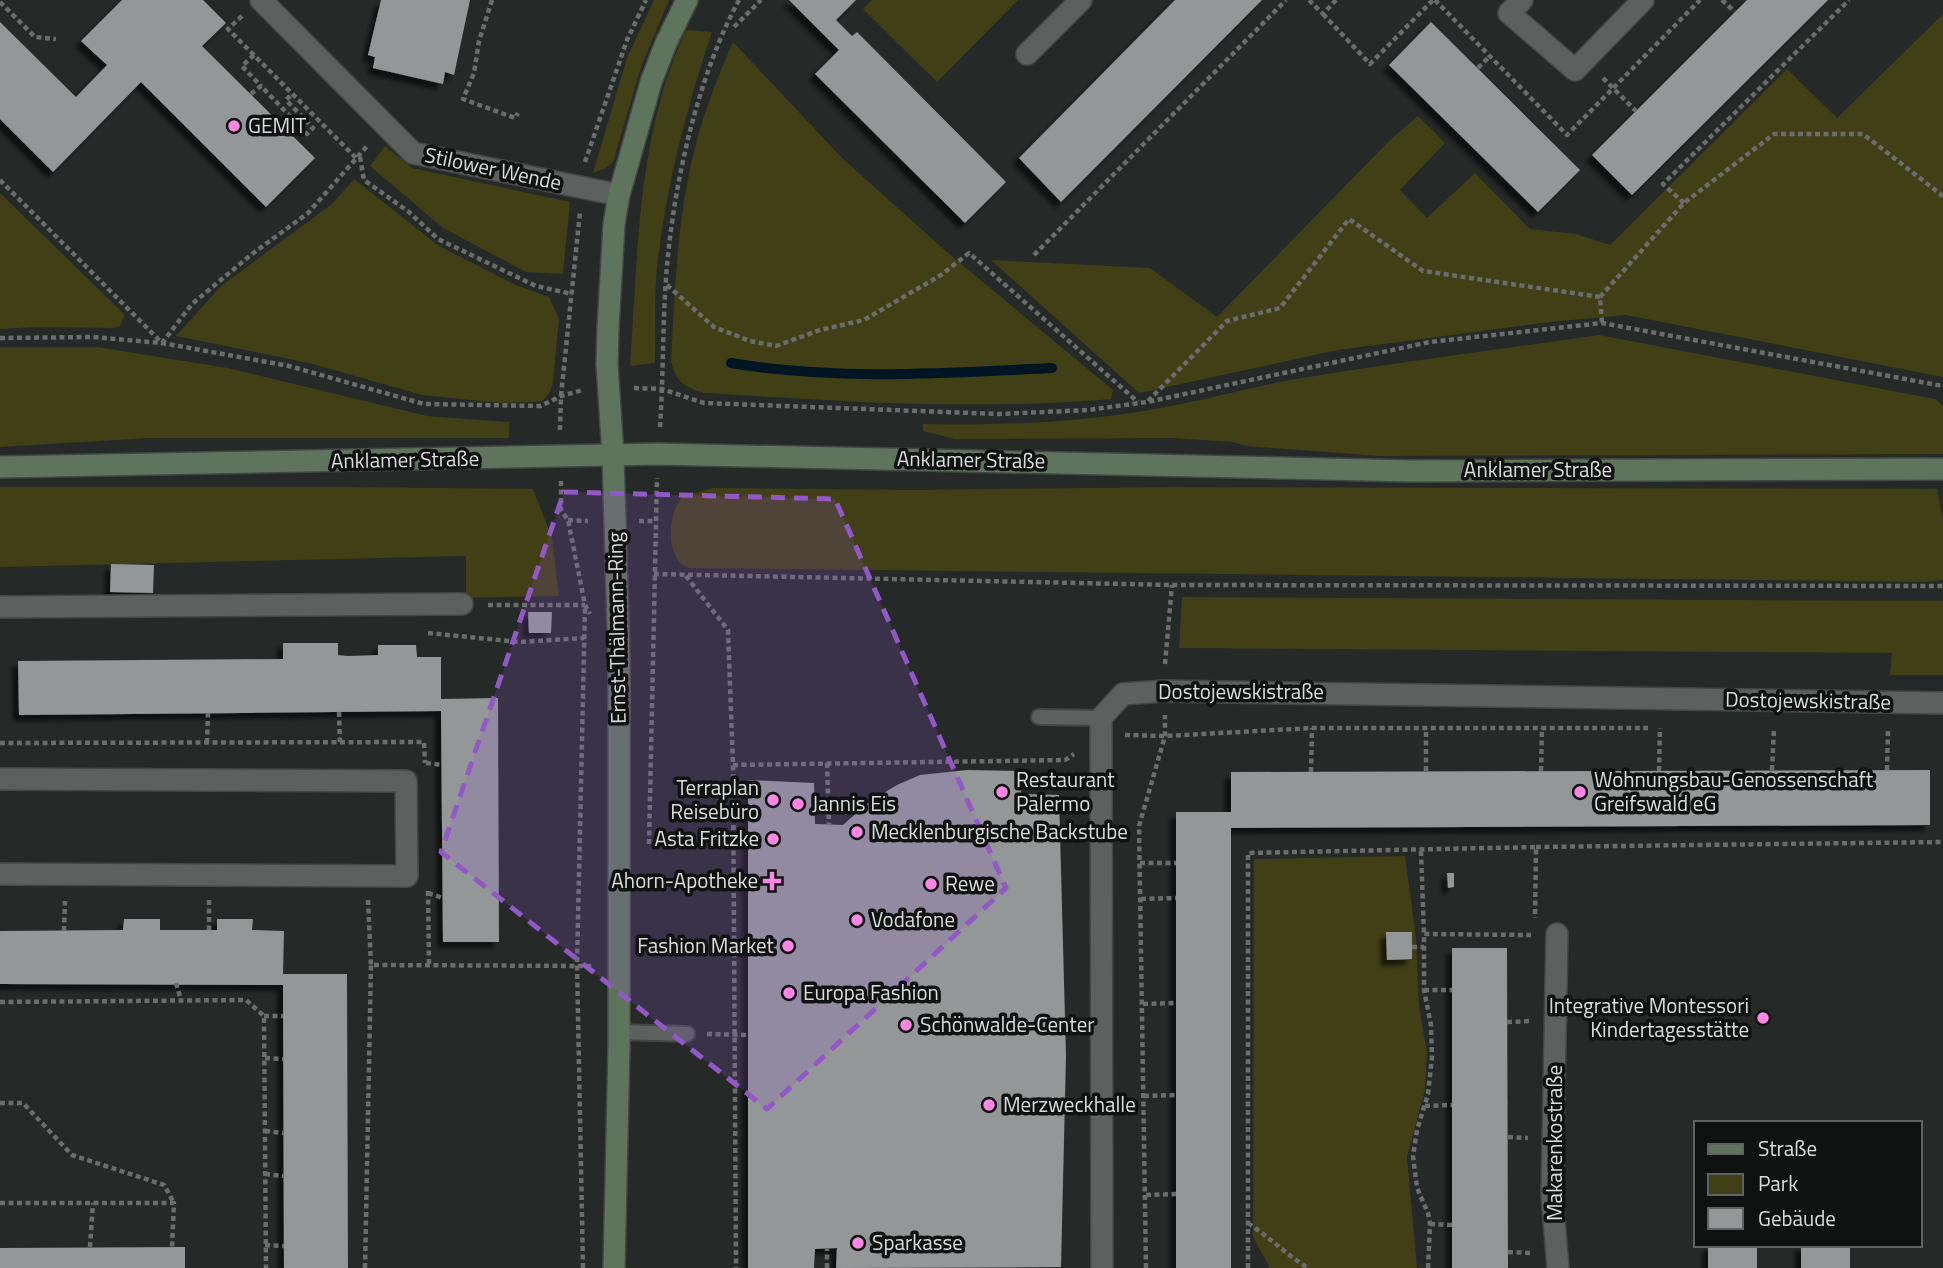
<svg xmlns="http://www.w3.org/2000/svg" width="1943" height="1268" font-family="'Titillium Web',sans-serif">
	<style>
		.green { fill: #403f15 }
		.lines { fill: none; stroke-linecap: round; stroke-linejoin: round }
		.stream { stroke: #001523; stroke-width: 10 }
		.building { fill: #939798; filter: url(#shadow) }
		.lane-casing { stroke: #434645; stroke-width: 18 }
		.street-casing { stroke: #434645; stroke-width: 24 }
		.secondary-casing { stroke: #434645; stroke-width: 24 }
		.path { stroke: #6a6d6c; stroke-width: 4.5; stroke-dasharray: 5 3.5; stroke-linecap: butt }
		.lane { stroke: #5c605e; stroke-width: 14 }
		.street { stroke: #5c605e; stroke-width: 21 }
		.secondary { stroke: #5f745c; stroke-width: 21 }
		.marked { fill: #9358c6; fill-opacity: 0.2; stroke: #9358c6; stroke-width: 5; stroke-dasharray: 14 9; stroke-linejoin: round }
		.poi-dot { fill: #fc86e4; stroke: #101111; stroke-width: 2.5 }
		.labels { text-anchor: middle; stroke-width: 7; stroke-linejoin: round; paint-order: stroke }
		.poi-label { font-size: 21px; fill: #dbdddc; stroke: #101111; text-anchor: start }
		.street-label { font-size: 21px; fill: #dbdddc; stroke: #101111 }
	</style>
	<defs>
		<filter id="shadow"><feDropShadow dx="-6" dy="6" stdDeviation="2" flood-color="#0009"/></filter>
	</defs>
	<rect width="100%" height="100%" fill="#252928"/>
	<g class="green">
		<polygon points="654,0 669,0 641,67 613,162 606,168 593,173 627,58"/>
		<polygon points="872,0 1018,0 937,82 863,9"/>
		<polygon points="1943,14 1943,377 1626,315 1550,322 1338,350 1139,393 991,260 1150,268 1217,317 1390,140 1418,116 1445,143 1400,190 1427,218 1475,173 1530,229 1576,234 1610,245 1787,69 1837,118"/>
		<path d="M686 30 712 32C686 109 666 187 657 267 654 298 656 332 655 363L630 366C638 254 637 133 686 30Z"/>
		<path d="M733 42 842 158 948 253 1113 390 1111 399C975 411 840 401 704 393 683 386 677 383 671 361 675 290 677 217 695 148 704 111 718 76 733 42Z"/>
		<polygon points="385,146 412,168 570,202 563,274 526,272 443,228 370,166"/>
		<polygon points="354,179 439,246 516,285 549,297 559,319 553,382 549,394 542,401 535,402 500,403 422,395 309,363 176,336 221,286 332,204"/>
		<polygon points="0,193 125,315 120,326 113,328 37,327 0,329"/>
		<path d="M1599 335 1935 399 1943 406V454L1379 456 1246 446 1233 442 1171 438 955 439 923 431V424C1008 426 1092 422 1176 405 1214 398 1251 387 1290 380 1392 363 1496 350 1599 335Z"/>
		<polygon points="0,347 97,347 228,368 427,416 509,422 509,438 149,438 0,447"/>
		<polygon points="0,487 353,487 533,489 552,538 559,596 466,598 466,556 0,567"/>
		<path d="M1171 487 1937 489 1943 520V580L1925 582 690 568C669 563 668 530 674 513 675 507 679 502 682 497L712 488 912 490Z"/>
		<polygon points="1182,597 1943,601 1943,675 1890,675 1892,653 1179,648"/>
		<polygon points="1405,856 1416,937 1419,1006 1427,1053 1425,1090 1407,1157 1417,1268 1270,1268 1253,1237 1254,859"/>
	</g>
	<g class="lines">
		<path class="stream" d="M731 363C837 381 946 373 1052 368"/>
	</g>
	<g class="building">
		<polygon points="122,0 203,0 226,23 202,46 315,158 266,207 141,82 53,172 0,119 0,22 76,97 107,65 81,41"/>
		<polygon points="381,0 470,0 454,75 445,72 443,84 373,68 375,57 368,55"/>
		<polygon points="789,0 856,0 836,20 852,36 857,32 1006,182 965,223 815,74 839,50"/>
		<polygon points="1175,0 1262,0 1061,202 1019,158"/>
		<polygon points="1747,0 1828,0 1632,195 1592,155"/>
		<polygon points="1431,22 1580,170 1538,212 1389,65"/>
		<polygon points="111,564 154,565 153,593 110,592"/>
		<polygon points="528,612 552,612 551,633 529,633"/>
		<polygon points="283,643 338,643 338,655 347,656 378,655 378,645 416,645 417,657 441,657 441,699 498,698 499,942 443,942 441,711 19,715 18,661 283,659"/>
		<polygon points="967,770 1021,771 1021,794 1059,795 1066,1056 1061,1267 836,1268 837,1248 815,1249 814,1268 748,1268 748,780 814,783 815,824 843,825 869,802 897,785 920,775"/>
		<polygon points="1930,770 1930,825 1231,828 1231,1268 1176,1268 1176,812 1231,812 1231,772"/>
		<polygon points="1447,873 1454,873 1454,887 1448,888"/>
		<polygon points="124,919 160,919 160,930 217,930 217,919 253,919 252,930 284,931 283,974 347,974 348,1268 284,1268 283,985 0,984 0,931 123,930"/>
		<polygon points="1386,932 1412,932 1412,959 1387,960"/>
		<polygon points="1452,948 1507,948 1508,1268 1452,1268"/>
		<rect x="1708" y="1245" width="49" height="23"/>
		<rect x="1801" y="1245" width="49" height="23"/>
		<polygon points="185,1247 185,1268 0,1268 0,1248"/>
	</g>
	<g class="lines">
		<defs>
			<g id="lane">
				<polyline points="1039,717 1101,718"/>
				<polyline points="619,1032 687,1034"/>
			</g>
			<g id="street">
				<polyline points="261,0 413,153 619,195"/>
				<polyline points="1522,0 1509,13 1575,70 1643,0"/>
				<polyline points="1027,54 1081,0"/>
				<polyline points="0,607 462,604"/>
				<polyline points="0,779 406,781 407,876 0,874"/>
				<polyline points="1557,934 1552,1196 1558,1268"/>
				<polyline points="1102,1268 1101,718 1123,694 1163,691 1943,703"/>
			</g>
			<g id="secondary">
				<polyline points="0,467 658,454 1411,471 1943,469"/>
				<polyline points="614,1268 619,1046 619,659 613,455 607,364 608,328 614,224 619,195 651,82 666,43 687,0"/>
			</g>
		</defs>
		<use href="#lane" class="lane-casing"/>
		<use href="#street" class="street-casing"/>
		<use href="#secondary" class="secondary-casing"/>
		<g class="path">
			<polyline points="492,0 479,41 474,73 463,99 515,118 518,113"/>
			<polyline points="1309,0 1323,14 1336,0"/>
			<polyline points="1435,0 1567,135 1700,0"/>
			<polyline points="1722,0 1735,12"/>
			<polyline points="0,2 35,37 56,39"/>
			<polyline points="1323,14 1370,64 1433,0"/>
			<polyline points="242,16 228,29 357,159"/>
			<polyline points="734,27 761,0"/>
			<polyline points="254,55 242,66 261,86"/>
			<polyline points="1478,68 1490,56"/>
			<polyline points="1603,78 1636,111"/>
			<polyline points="251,94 261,86 307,134 313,128 286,100 292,94"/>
			<polyline points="360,157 364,180 409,212 438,239 536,286 572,294"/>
			<polyline points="585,162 627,40 646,0"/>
			<polyline points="0,180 162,343 192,304 252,254 308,213 368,145"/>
			<polyline points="1684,203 1663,184 1849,0"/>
			<polyline points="1034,255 1286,0"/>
			<polyline points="667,285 714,327 750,341 776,346 820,330 864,320 941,275 969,253 1138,402"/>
			<polyline points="1600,297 1684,203 1774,134 1863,134 1943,196"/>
			<polyline points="0,338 93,337 162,343 289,366 424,404 541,406 561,396 583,390"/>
			<polyline points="634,388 662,389 704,403 999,414 1088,410 1147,402 1430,342 1602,323 1943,386"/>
			<polyline points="1148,401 1227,321 1280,308 1349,219 1423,271 1600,297 1602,323"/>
			<path d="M660 427C664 367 662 306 669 246 678 166 701 70 739 0"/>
			<polyline points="560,430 561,396 580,212"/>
			<polyline points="561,481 561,510 568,520 585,605 590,614"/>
			<polyline points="568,520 588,521"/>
			<polyline points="639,521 655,521"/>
			<polyline points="654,574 1172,585 1943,586"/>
			<polyline points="686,576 728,630 733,765 736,1268"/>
			<polyline points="488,605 585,605"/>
			<polyline points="428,633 520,642 584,638"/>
			<polyline points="1165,664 1172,585"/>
			<polyline points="339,712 340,742"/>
			<polyline points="1125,735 1165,736 1312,728 1648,728"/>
			<polyline points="0,743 424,742 425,763"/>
			<polyline points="207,743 208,713"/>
			<polyline points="426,763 442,765"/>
			<polyline points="827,763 829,825"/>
			<polyline points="733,765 1065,760 1074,754"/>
			<polyline points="1772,770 1774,728"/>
			<polyline points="1887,770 1888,729"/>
			<polyline points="1426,771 1426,728"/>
			<polyline points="1541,771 1542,728"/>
			<polyline points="1659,771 1660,728"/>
			<polyline points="1311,772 1312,728"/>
			<polyline points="649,844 657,478"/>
			<polyline points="1536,847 1943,842"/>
			<polyline points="1421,851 1424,934"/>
			<polyline points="1140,863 1176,863"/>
			<polyline points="428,891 429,964"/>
			<polyline points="428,893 443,898"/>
			<polyline points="1141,899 1176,898"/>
			<polyline points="209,900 209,930"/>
			<polyline points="368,900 371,965"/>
			<polyline points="64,931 65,901"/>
			<polyline points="1412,947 1424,947"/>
			<polyline points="176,983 181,1000"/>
			<polyline points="1424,990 1452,990"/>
			<polyline points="0,1002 246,1000 264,1016 266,1268"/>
			<polyline points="1143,1004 1176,1003"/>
			<polyline points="264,1016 283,1016"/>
			<polyline points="1507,1022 1530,1021"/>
			<polyline points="707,1034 748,1035"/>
			<polyline points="265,1058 283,1059"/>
			<polyline points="1144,1096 1176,1095"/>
			<polyline points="0,1103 23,1103 72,1155 164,1185 174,1203"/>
			<polyline points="1425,1106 1452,1105"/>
			<polyline points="265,1131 284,1133"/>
			<polyline points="1508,1137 1528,1138"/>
			<polyline points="265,1174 284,1176"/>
			<polyline points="1146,1195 1176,1194"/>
			<polyline points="0,1203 174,1203 172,1247"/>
			<path d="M1248 1223C1269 1237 1287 1255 1308 1268"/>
			<polyline points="1430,1224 1452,1225"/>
			<polyline points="265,1245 284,1246"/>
			<polyline points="90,1247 93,1203"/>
			<polyline points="1508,1252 1531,1253"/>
			<polyline points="365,1268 371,965 592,966"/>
			<polyline points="583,1268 577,964 585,606"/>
			<polyline points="827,1268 827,1249"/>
			<polyline points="1146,1268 1139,826 1165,736 1165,715"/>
			<polyline points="1248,1268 1248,853 1536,847 1535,918"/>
			<polyline points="1428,1268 1430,1224 1428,1213 1417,1188 1413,1156 1417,1130 1428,1094 1432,1057 1431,1025 1424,990 1424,934 1531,935"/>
		</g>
		<use href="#lane" class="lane"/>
		<use href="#street" class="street"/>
		<use href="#secondary" class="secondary"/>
	</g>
	<path class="marked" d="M564 492 835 499 1006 888 767 1109 441 852Z"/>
	<g class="poi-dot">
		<circle cx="234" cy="126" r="7"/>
		<circle cx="1002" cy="792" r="7"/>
		<circle cx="1580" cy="792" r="7"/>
		<circle cx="773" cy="800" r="7"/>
		<circle cx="798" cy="804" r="7"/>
		<circle cx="857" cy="832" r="7"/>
		<circle cx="773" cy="839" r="7"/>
		<path d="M768.5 870.5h7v7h7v7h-7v7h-7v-7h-7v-7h7z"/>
		<circle cx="931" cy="884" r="7"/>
		<circle cx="857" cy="920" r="7"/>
		<circle cx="788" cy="946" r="7"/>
		<circle cx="789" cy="993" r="7"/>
		<circle cx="1763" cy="1018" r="7"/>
		<circle cx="906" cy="1025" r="7"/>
		<circle cx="989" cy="1105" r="7"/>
		<circle cx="858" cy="1243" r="7"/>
	</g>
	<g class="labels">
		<g class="poi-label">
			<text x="248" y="133">GEMIT</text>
			<text x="1016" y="787">Restaurant<tspan x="1016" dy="24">Palermo</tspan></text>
			<text x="1594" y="787">Wohnungsbau-Genossenschaft<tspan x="1594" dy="24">Greifswald eG</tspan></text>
			<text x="759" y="795" text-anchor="end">Terraplan<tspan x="759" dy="24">Reisebüro</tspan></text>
			<text x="812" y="811">Jannis Eis</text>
			<text x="871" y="839">Mecklenburgische Backstube</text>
			<text x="759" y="846" text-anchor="end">Asta Fritzke</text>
			<text x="758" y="888" text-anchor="end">Ahorn-Apotheke</text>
			<text x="945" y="891">Rewe</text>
			<text x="871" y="927">Vodafone</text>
			<text x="774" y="953" text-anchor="end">Fashion Market</text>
			<text x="803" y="1000">Europa Fashion</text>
			<text x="1749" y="1013" text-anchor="end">Integrative Montessori<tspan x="1749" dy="24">Kindertagesstätte</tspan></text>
			<text x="920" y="1032">Schönwalde-Center</text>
			<text x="1003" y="1112">Merzweckhalle</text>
			<text x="872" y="1250">Sparkasse</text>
		</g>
		<g class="street-label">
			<text transform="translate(493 169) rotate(12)" y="7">Stilower Wende</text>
			<text transform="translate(405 460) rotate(-1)" y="7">Anklamer Straße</text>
			<text transform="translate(971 460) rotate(1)" y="7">Anklamer Straße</text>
			<text x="1538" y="477">Anklamer Straße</text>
			<text transform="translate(617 628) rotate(-91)" y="7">Ernst-Thälmann-Ring</text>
			<text x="1241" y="699">Dostojewskistraße</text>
			<text transform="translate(1808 701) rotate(1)" y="7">Dostojewskistraße</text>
			<text transform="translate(1555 1143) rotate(-90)" y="7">Makarenkostraße</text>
		</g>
	</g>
	<rect x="1694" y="1121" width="228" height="126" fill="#101111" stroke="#616362" stroke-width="2"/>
	<rect x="1708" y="1144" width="35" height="10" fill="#5f745c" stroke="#616362" stroke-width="2"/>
	<text x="1758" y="1156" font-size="21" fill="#dbdddc">Straße</text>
	<rect x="1708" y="1174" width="35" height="21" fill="#403f15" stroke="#616362" stroke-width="2"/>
	<text x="1758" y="1191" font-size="21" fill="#dbdddc">Park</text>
	<rect x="1708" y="1208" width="35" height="21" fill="#939798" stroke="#616362" stroke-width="2"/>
	<text x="1758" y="1226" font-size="21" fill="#dbdddc">Gebäude</text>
</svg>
